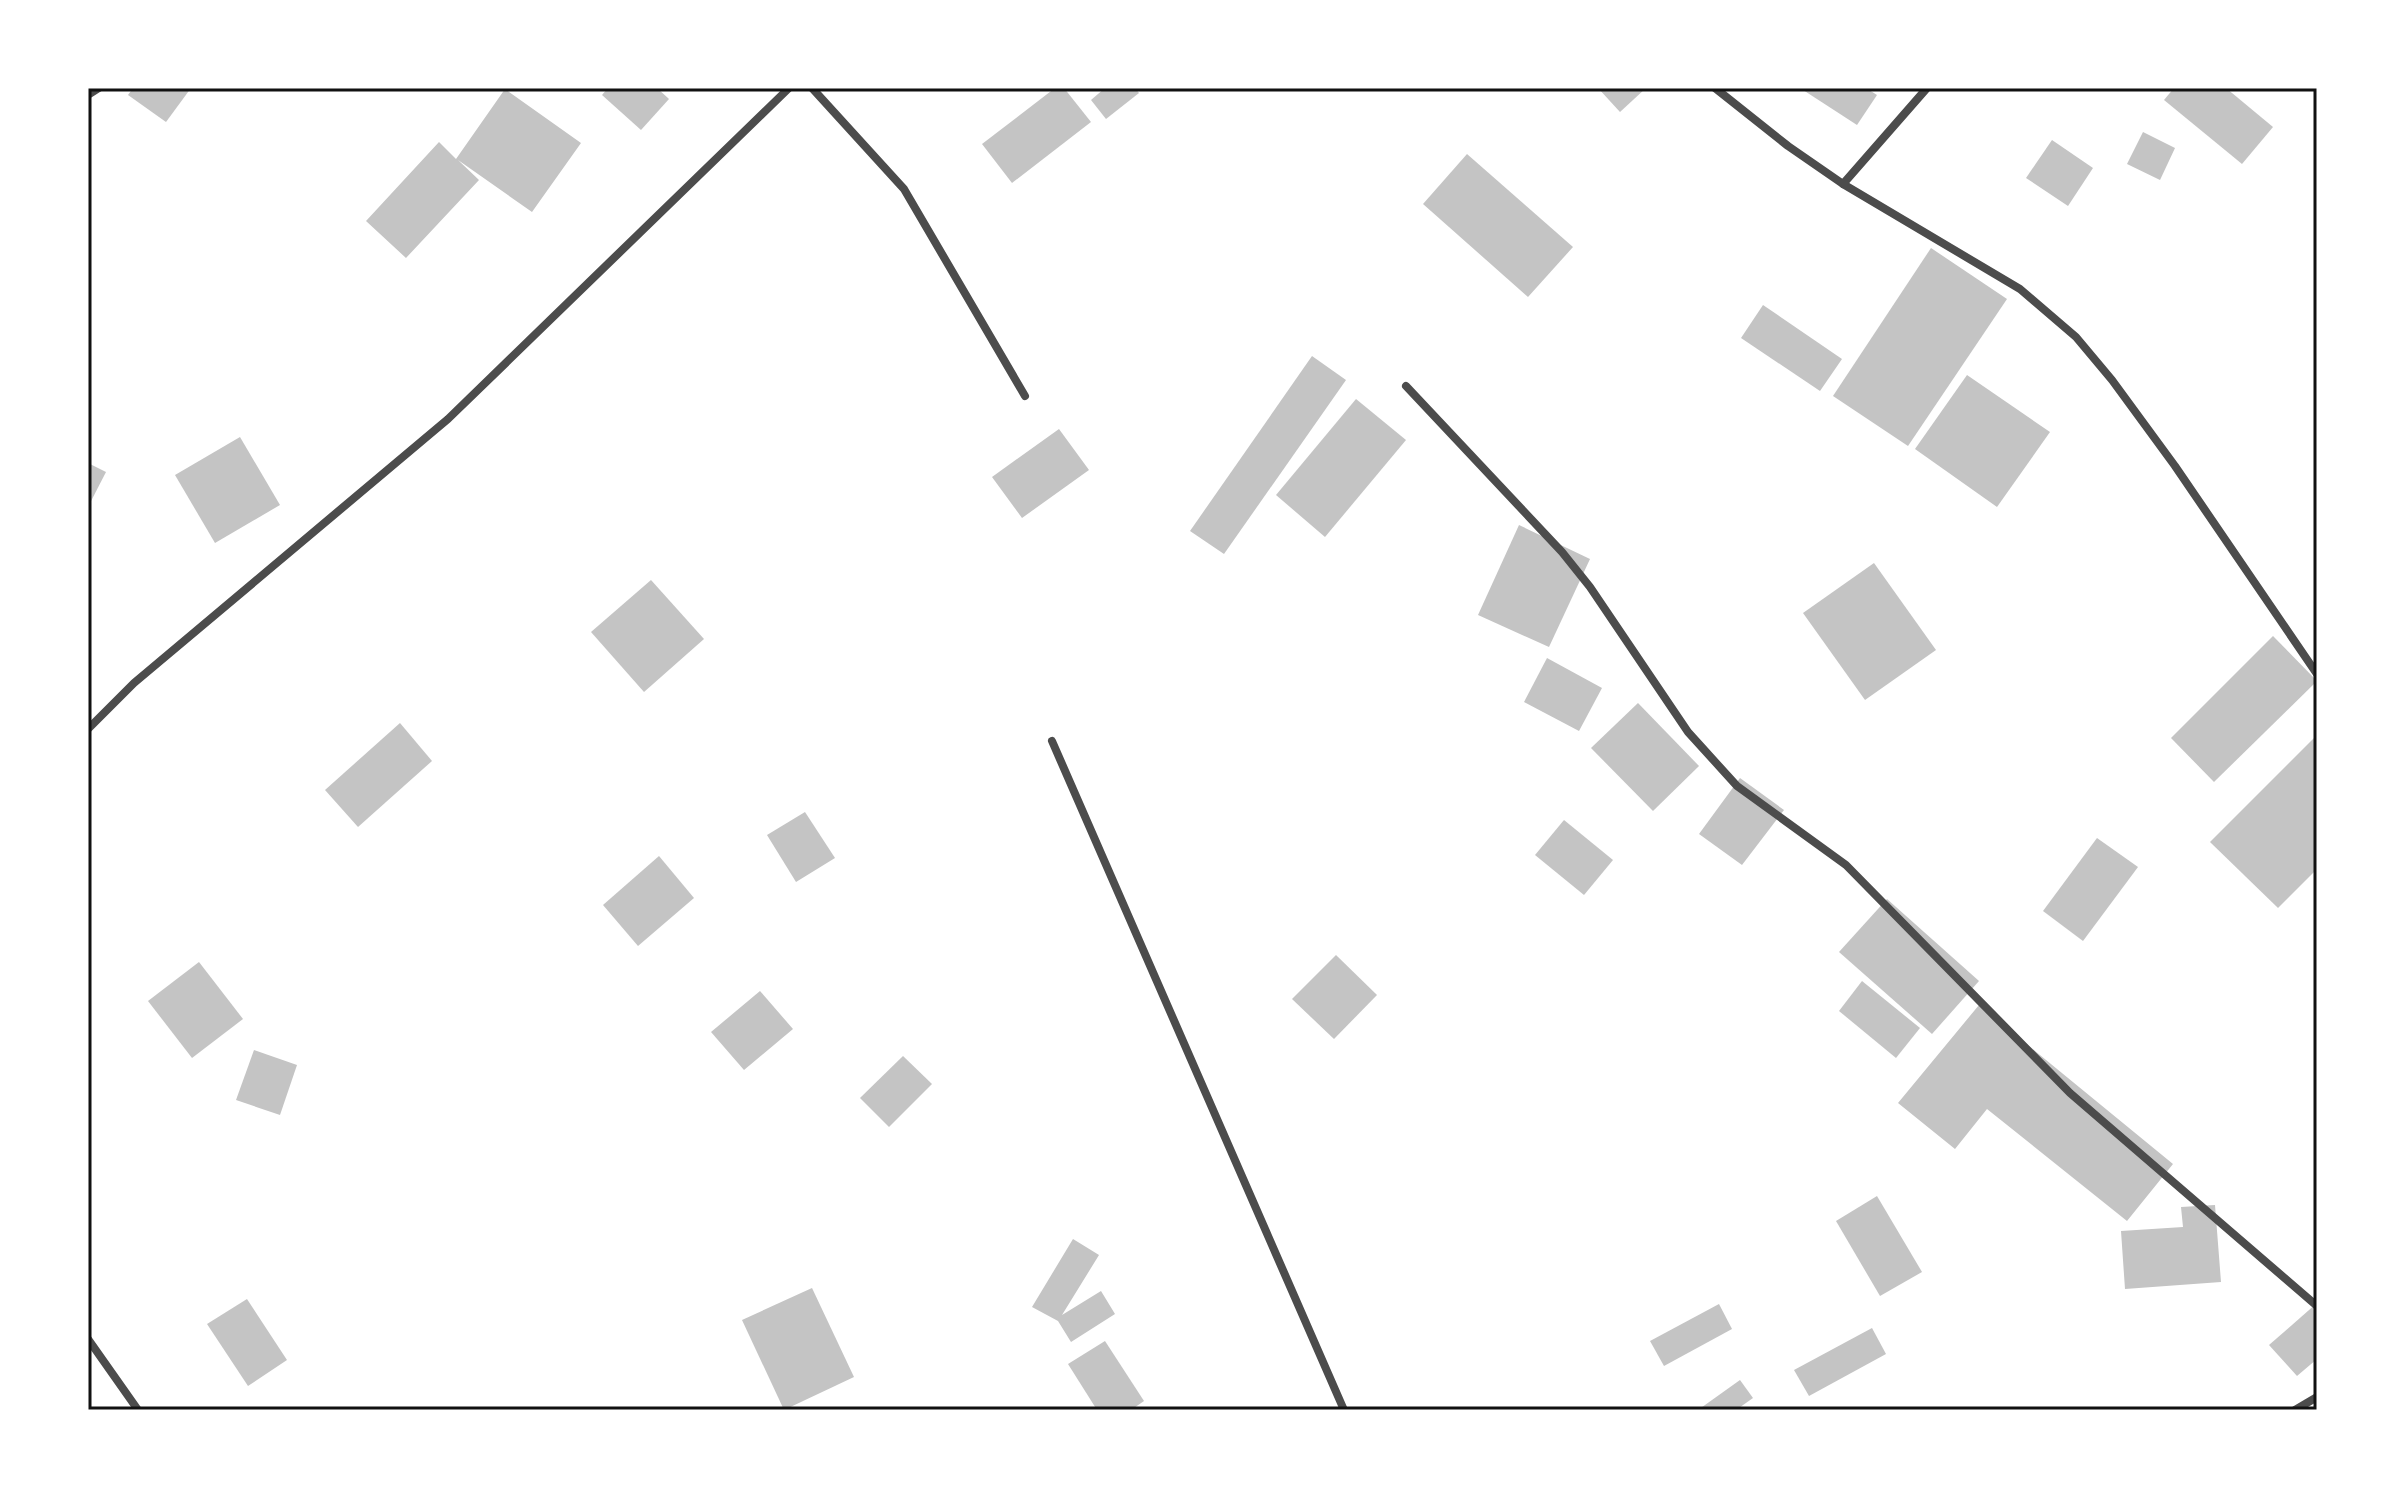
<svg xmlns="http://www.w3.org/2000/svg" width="2405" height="1498" font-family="'Asap Condensed',sans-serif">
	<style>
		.building { fill: #c4c4c4 }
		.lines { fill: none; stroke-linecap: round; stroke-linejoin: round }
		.minor { stroke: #4c4c4c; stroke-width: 8 }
		.neatline { fill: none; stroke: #111; stroke-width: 3 }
	</style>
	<rect width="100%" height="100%" fill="#fff"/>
	<g class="building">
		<polygon points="133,88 191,88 166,122 128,95"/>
		<polygon points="608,88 657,88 669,99 641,130 602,95"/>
		<polygon points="1055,88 1064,88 1091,122 1012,183 982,144"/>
		<polygon points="1105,88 1135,88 1139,93 1106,119 1091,100"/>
		<polygon points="1598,88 1646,88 1620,112"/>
		<polygon points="1800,88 1866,88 1877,95 1857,125"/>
		<polygon points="2174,88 2226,88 2273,127 2242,164 2164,100"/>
		<polygon points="505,89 581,143 532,212 458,160 479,180 406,258 366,221 439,142 456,159"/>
		<polygon points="2143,132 2175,148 2160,180 2127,164"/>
		<polygon points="2052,140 2093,168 2068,206 2026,178"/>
		<polygon points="1467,154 1573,247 1528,297 1423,204"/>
		<polygon points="1931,248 2007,299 1908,446 1833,396"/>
		<polygon points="1763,305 1842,359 1820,391 1741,338"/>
		<polygon points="1312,356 1346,380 1224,554 1190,531"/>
		<polygon points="1967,375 2050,432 1997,507 1915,449"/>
		<polygon points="1356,399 1406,440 1325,537 1276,495"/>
		<polygon points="1059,429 1089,470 1022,518 992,477"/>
		<polygon points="240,437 280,505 215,543 175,475"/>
		<polygon points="88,463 106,472 88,507"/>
		<polygon points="1519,525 1590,559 1549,647 1478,615"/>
		<polygon points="1874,563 1936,650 1865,700 1803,613"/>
		<polygon points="651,580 704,639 644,692 591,632"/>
		<polygon points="2273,636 2317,681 2214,782 2171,738"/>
		<polygon points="1547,658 1602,688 1579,731 1524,702"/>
		<polygon points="1638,703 1699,766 1653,811 1591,748"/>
		<polygon points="400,723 432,761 358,827 325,790"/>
		<polygon points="2317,735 2317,869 2278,908 2210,842"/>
		<polygon points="1740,778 1784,810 1742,865 1699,834"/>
		<polygon points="805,812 835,858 796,882 767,835"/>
		<polygon points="1564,820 1613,860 1584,895 1535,855"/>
		<polygon points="2097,838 2138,867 2083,941 2043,911"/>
		<polygon points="659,856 694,898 638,946 603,905"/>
		<polygon points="1887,899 1979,981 1932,1034 1839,952"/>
		<polygon points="1336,955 1377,995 1334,1039 1292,999"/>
		<polygon points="199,962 243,1019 192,1058 148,1001"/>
		<polygon points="1862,981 1920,1028 1896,1058 1839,1011"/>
		<polygon points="760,991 793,1029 744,1070 711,1032"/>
		<polygon points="1979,1005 2173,1164 2127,1221 1987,1109 1955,1149 1898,1103"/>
		<polygon points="254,1050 297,1065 280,1115 236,1100"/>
		<polygon points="903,1056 932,1084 889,1127 860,1098"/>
		<polygon points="1877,1196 1922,1272 1880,1296 1836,1221"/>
		<polygon points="2215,1205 2221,1282 2125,1289 2121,1231 2183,1227 2181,1207"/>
		<polygon points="1073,1239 1099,1255 1062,1315 1101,1291 1115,1314 1071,1342 1058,1321 1032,1307"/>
		<polygon points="812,1288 854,1377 784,1410 742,1320"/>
		<polygon points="247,1299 287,1360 248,1386 207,1324"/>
		<polygon points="2317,1303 2317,1359 2297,1376 2269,1345"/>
		<polygon points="1719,1304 1732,1329 1664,1366 1650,1341"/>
		<polygon points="1872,1328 1886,1354 1809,1396 1794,1370"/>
		<polygon points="1105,1341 1144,1401 1131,1410 1097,1410 1068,1364"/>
		<polygon points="1740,1380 1753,1398 1736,1410 1698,1410"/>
	</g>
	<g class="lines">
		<g class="minor">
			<polyline points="812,88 904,189 1025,396"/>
			<polyline points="1715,88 1788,146 1843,184 2020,289 2076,337 2112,380 2175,466 2317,674"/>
			<polyline points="88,95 99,88"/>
			<polyline points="1843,184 1927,88"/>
			<polyline points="1406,386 1562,552 1590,587 1688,732 1737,786 1846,865 2070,1093 2317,1306"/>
			<polyline points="88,729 134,683 448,419 789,88"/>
			<polyline points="1052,741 1344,1410"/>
			<polyline points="88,1339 138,1410"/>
			<polyline points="2295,1410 2317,1397"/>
		</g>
	</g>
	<rect width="2405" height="1498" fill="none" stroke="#ffffff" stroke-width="180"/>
	<rect x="90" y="90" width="2225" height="1318" class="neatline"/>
</svg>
